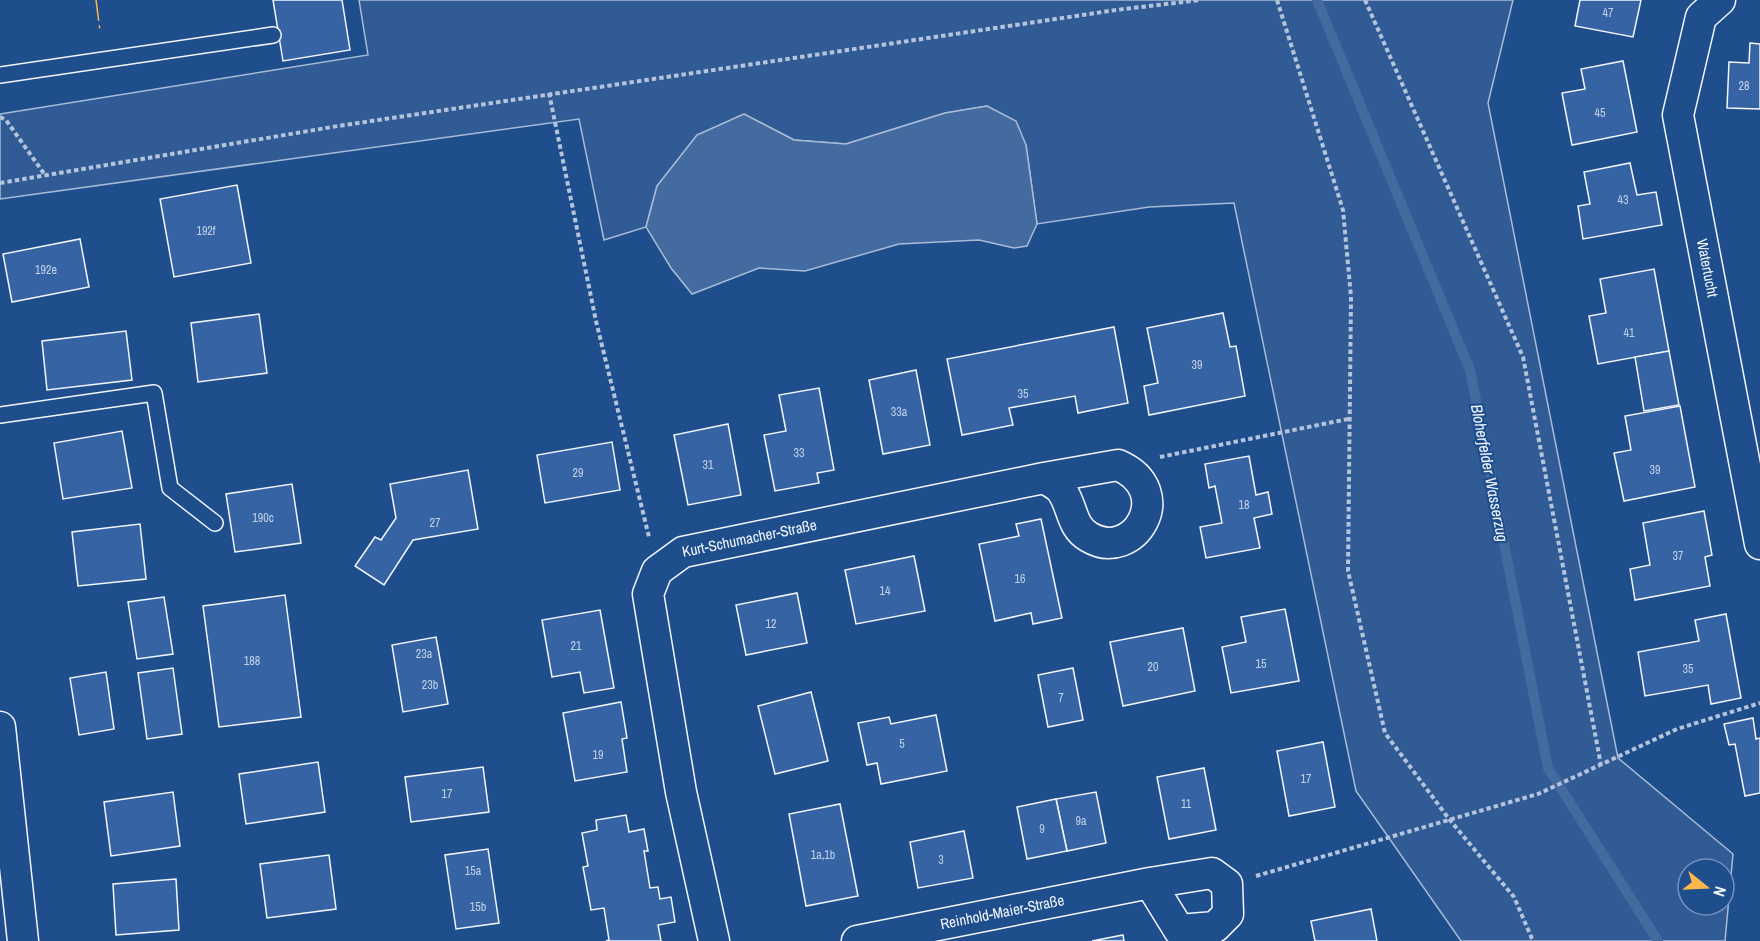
<svg xmlns="http://www.w3.org/2000/svg" width="1760" height="941" font-family="'Archivo Narrow',sans-serif">
	<style>
		.built { fill: #305b95; stroke: #a8bbd7; stroke-width: 1.5; fill-rule: evenodd }
		.water { fill: #446ba0; stroke: #a8bbd7; stroke-width: 1.5 }
		.lines { fill: none; stroke-linecap: round; stroke-linejoin: round }
		.stream { stroke: #446ba0; stroke-width: 10 }
		.building { fill: #3563a3; stroke: #f2f6ff; stroke-width: 1.5 }
		.lane-casing { stroke: #f2f6ff; stroke-width: 18 }
		.street-casing { stroke: #f2f6ff; stroke-width: 33 }
		.path { stroke: #b3c4dc; stroke-width: 4; stroke-dasharray: 4.5 3; stroke-linecap: butt }
		.lane { stroke: #1f4e8c; stroke-width: 15 }
		.street { stroke: #1f4e8c; stroke-width: 30 }
		.power { stroke: #ffb74d; stroke-width: 1.5; stroke-dasharray: 21 4.5 3 4.5; stroke-linecap: butt }
		.labels { text-anchor: middle; stroke-width: 4.5; stroke-linejoin: round; paint-order: stroke }
		.number-label { font-size: 12px; fill: #c3d1e8 }
		.street-label { font-size: 15px; fill: #f2f6ff; stroke: #1f4e8c }
		.water-label { font-size: 16px; font-style: italic; fill: #f2f6ff; stroke: #1f4e8c }
	</style>
	<rect width="100%" height="100%" fill="#1f4e8c"/>
	<path class="built" d="M359 0H1513L1488 103 1618 758 1733 854 1725 941H1461L1356 791 1234 203 1149 207 1037 224 1026 145 987 106 945 113 846 144 794 140 744 114 697 135 657 186 646 227 604 240 579 119 0 199V114L368 55ZM1688 869H1724V905H1688Z"/>
	<polygon class="water" points="987,106 1016,121 1026,145 1037,224 1027,246 1014,248 979,240 899,244 805,271 759,268 692,294 671,268 646,227 657,186 697,135 744,114 794,140 846,144 945,113"/>
	<g class="lines">
		<polyline class="stream" points="1317,0 1470,370 1548,768 1658,941"/>
	</g>
	<g class="building">
		<polygon points="273,0 342,0 350,50 283,61"/>
		<polygon points="1580,0 1641,0 1633,37 1575,26"/>
		<polygon points="1750,43 1760,44 1760,109 1727,108 1729,62 1749,63"/>
		<polygon points="1623,61 1637,132 1572,145 1562,93 1585,89 1581,69"/>
		<polygon points="1630,163 1637,195 1656,192 1662,225 1583,239 1578,206 1590,204 1584,172"/>
		<polygon points="237,185 251,263 174,277 160,199"/>
		<polygon points="80,239 89,287 12,302 3,254"/>
		<polygon points="1654,269 1669,351 1598,364 1589,316 1606,313 1600,279"/>
		<polygon points="1223,313 1230,347 1236,346 1245,396 1149,415 1144,386 1158,383 1147,328"/>
		<polygon points="259,314 267,373 198,382 191,323"/>
		<polygon points="1114,327 1128,403 1078,413 1075,396 1009,408 1013,425 962,435 947,359"/>
		<polygon points="126,331 132,380 47,390 42,341"/>
		<polygon points="1669,351 1679,405 1644,411 1635,357"/>
		<polygon points="916,370 930,445 883,454 869,380"/>
		<polygon points="819,388 834,470 817,473 819,483 775,491 764,435 786,431 779,395"/>
		<polygon points="1680,406 1695,487 1624,501 1614,453 1631,450 1625,416"/>
		<polygon points="728,424 741,495 688,505 674,435"/>
		<polygon points="122,431 132,488 63,499 54,443"/>
		<polygon points="612,442 620,490 545,503 537,455"/>
		<polygon points="1249,456 1256,495 1268,492 1272,514 1254,518 1260,548 1206,558 1200,527 1222,523 1215,486 1209,488 1205,464"/>
		<polygon points="468,470 478,529 413,540 384,585 355,566 375,537 381,540 396,518 390,484"/>
		<polygon points="292,484 301,543 235,552 226,494"/>
		<polygon points="1704,511 1712,555 1705,557 1710,586 1635,600 1630,569 1650,565 1643,523"/>
		<polygon points="1041,519 1062,618 1033,624 1031,613 995,621 979,544 1019,536 1016,524"/>
		<polygon points="140,524 146,579 78,586 72,532"/>
		<polygon points="914,556 925,611 856,624 845,570"/>
		<polygon points="797,593 807,643 746,655 736,605"/>
		<polygon points="285,595 301,717 219,727 203,606"/>
		<polygon points="164,597 173,654 137,659 128,602"/>
		<polygon points="1285,609 1299,681 1231,693 1222,647 1246,642 1241,617"/>
		<polygon points="600,610 614,688 584,693 580,672 552,677 542,620"/>
		<polygon points="1726,614 1741,698 1711,704 1708,685 1645,696 1638,652 1699,641 1695,620"/>
		<polygon points="1183,628 1195,691 1123,706 1110,642"/>
		<polygon points="436,637 448,704 403,712 392,645"/>
		<polygon points="173,668 182,734 147,739 138,673"/>
		<polygon points="1073,668 1083,720 1048,727 1038,675"/>
		<polygon points="106,672 114,729 79,735 70,678"/>
		<polygon points="811,692 828,761 775,774 758,706"/>
		<polygon points="621,702 627,738 622,739 627,772 575,781 563,713"/>
		<polygon points="936,715 947,771 881,784 877,763 867,765 858,723 889,717 891,724"/>
		<polygon points="1753,718 1756,739 1760,738 1760,793 1745,796 1735,744 1729,745 1724,724"/>
		<polygon points="1323,742 1335,807 1289,816 1277,751"/>
		<polygon points="318,762 325,812 246,824 239,774"/>
		<polygon points="483,767 489,812 411,822 405,777"/>
		<polygon points="1204,768 1216,830 1169,839 1157,777"/>
		<polygon points="173,792 180,846 111,856 104,802"/>
		<polygon points="1096,792 1106,843 1067,851 1056,799"/>
		<polygon points="1056,799 1067,851 1027,859 1017,807"/>
		<polygon points="840,804 858,896 806,906 789,814"/>
		<polygon points="626,815 629,832 644,829 648,851 644,851 650,888 658,887 660,899 671,897 675,922 658,925 661,941 606,941 609,940 604,908 591,910 583,867 588,866 582,833 597,830 596,820"/>
		<polygon points="964,831 973,878 918,888 910,842"/>
		<polygon points="488,849 499,923 456,929 445,855"/>
		<polygon points="329,855 336,909 267,918 260,864"/>
		<polygon points="176,879 179,930 116,935 113,884"/>
		<polygon points="1371,909 1377,941 1315,941 1311,921"/>
		<polygon points="1123,935 1124,941 1092,941"/>
	</g>
	<g class="lines">
		<defs>
			<g id="lane">
				<polyline points="0,75 273,35"/>
				<polyline points="0,415 154,393 170,488 215,523"/>
			</g>
			<g id="street">
				<path id="s1" d="M1720 0 1701 17 1678 115 1760 544"/>
				<polyline points="0,727 23,941"/>
				<path id="s2" d="M714 941 681 792 648 594 657 571 683 552 1044 478 1118 465C1178 491 1134 564 1089 537 1071 527 1073 507 1062 491 1058 485 1049 481 1044 478"/>
				<path id="s3" d="M857 941 1150 883 1212 873 1227 884 1228 914 1215 927 1179 930 1150 883"/>
			</g>
		</defs>
		<use href="#lane" class="lane-casing"/>
		<use href="#street" class="street-casing"/>
		<g class="path">
			<polyline points="1277,0 1343,210 1351,297 1348,571 1385,733 1449,819 1514,897 1533,941"/>
			<polyline points="1365,0 1523,357 1601,765"/>
			<polyline points="549,93 596,321 649,537"/>
			<polyline points="0,117 6,120 45,175"/>
			<polyline points="0,183 338,126 1116,10 1200,0"/>
			<polyline points="1160,457 1348,419"/>
			<polyline points="1256,876 1538,794 1677,729 1760,703"/>
		</g>
		<use href="#lane" class="lane"/>
		<use href="#street" class="street"/>
		<polyline class="power" points="96,0 100,31"/>
	</g>
	<g class="labels">
		<g class="number-label">
			<text x="1608" y="17">47</text>
			<text x="1744" y="90">28</text>
			<text x="1600" y="117">45</text>
			<text x="1623" y="204">43</text>
			<text x="206" y="235">192f</text>
			<text x="46" y="274">192e</text>
			<text x="1629" y="337">41</text>
			<text x="1197" y="369">39</text>
			<text x="1023" y="398">35</text>
			<text x="899" y="416">33a</text>
			<text x="799" y="457">33</text>
			<text x="708" y="469">31</text>
			<text x="1655" y="474">39</text>
			<text x="578" y="477">29</text>
			<text x="1244" y="509">18</text>
			<text x="263" y="522">190c</text>
			<text x="435" y="527">27</text>
			<text x="1678" y="560">37</text>
			<text x="1020" y="583">16</text>
			<text x="885" y="595">14</text>
			<text x="771" y="628">12</text>
			<text x="576" y="650">21</text>
			<text x="424" y="658">23a</text>
			<text x="252" y="665">188</text>
			<text x="1261" y="668">15</text>
			<text x="1153" y="671">20</text>
			<text x="1688" y="673">35</text>
			<text x="430" y="689">23b</text>
			<text x="1061" y="702">7</text>
			<text x="902" y="748">5</text>
			<text x="598" y="759">19</text>
			<text x="1306" y="783">17</text>
			<text x="447" y="798">17</text>
			<text x="1186" y="808">11</text>
			<text x="1081" y="825">9a</text>
			<text x="1042" y="833">9</text>
			<text x="823" y="859">1a,1b</text>
			<text x="941" y="864">3</text>
			<text x="473" y="875">15a</text>
			<text x="478" y="911">15b</text>
		</g>
		<g class="street-label">
			<text dy="5" stroke="none"><textPath href="#s1" startOffset="282">Watertucht</textPath></text>
			<text dy="5" stroke="none"><textPath href="#s2" startOffset="478">Kurt-Schumacher-Straße</textPath></text>
			<text dy="5" stroke="none"><textPath href="#s3" startOffset="148">Reinhold-Maier-Straße</textPath></text>
		</g>
		<g class="water-label">
			<text transform="translate(1490 473) rotate(79)" y="6">Bloherfelder Wasserzug</text>
		</g>
	</g>
	<g transform="translate(1706 887) rotate(108)"><circle r="28" fill="#1f4e8c" stroke="#7391ba" stroke-width="1.5"/>
	<path d="M0-4.5L10 22L0 15L-10 22Z" fill="#ffb74d"/>
	<text y="-9" font-size="16" font-weight="bold" text-anchor="middle" fill="#f2f6ff">N</text>
	</g>
</svg>
